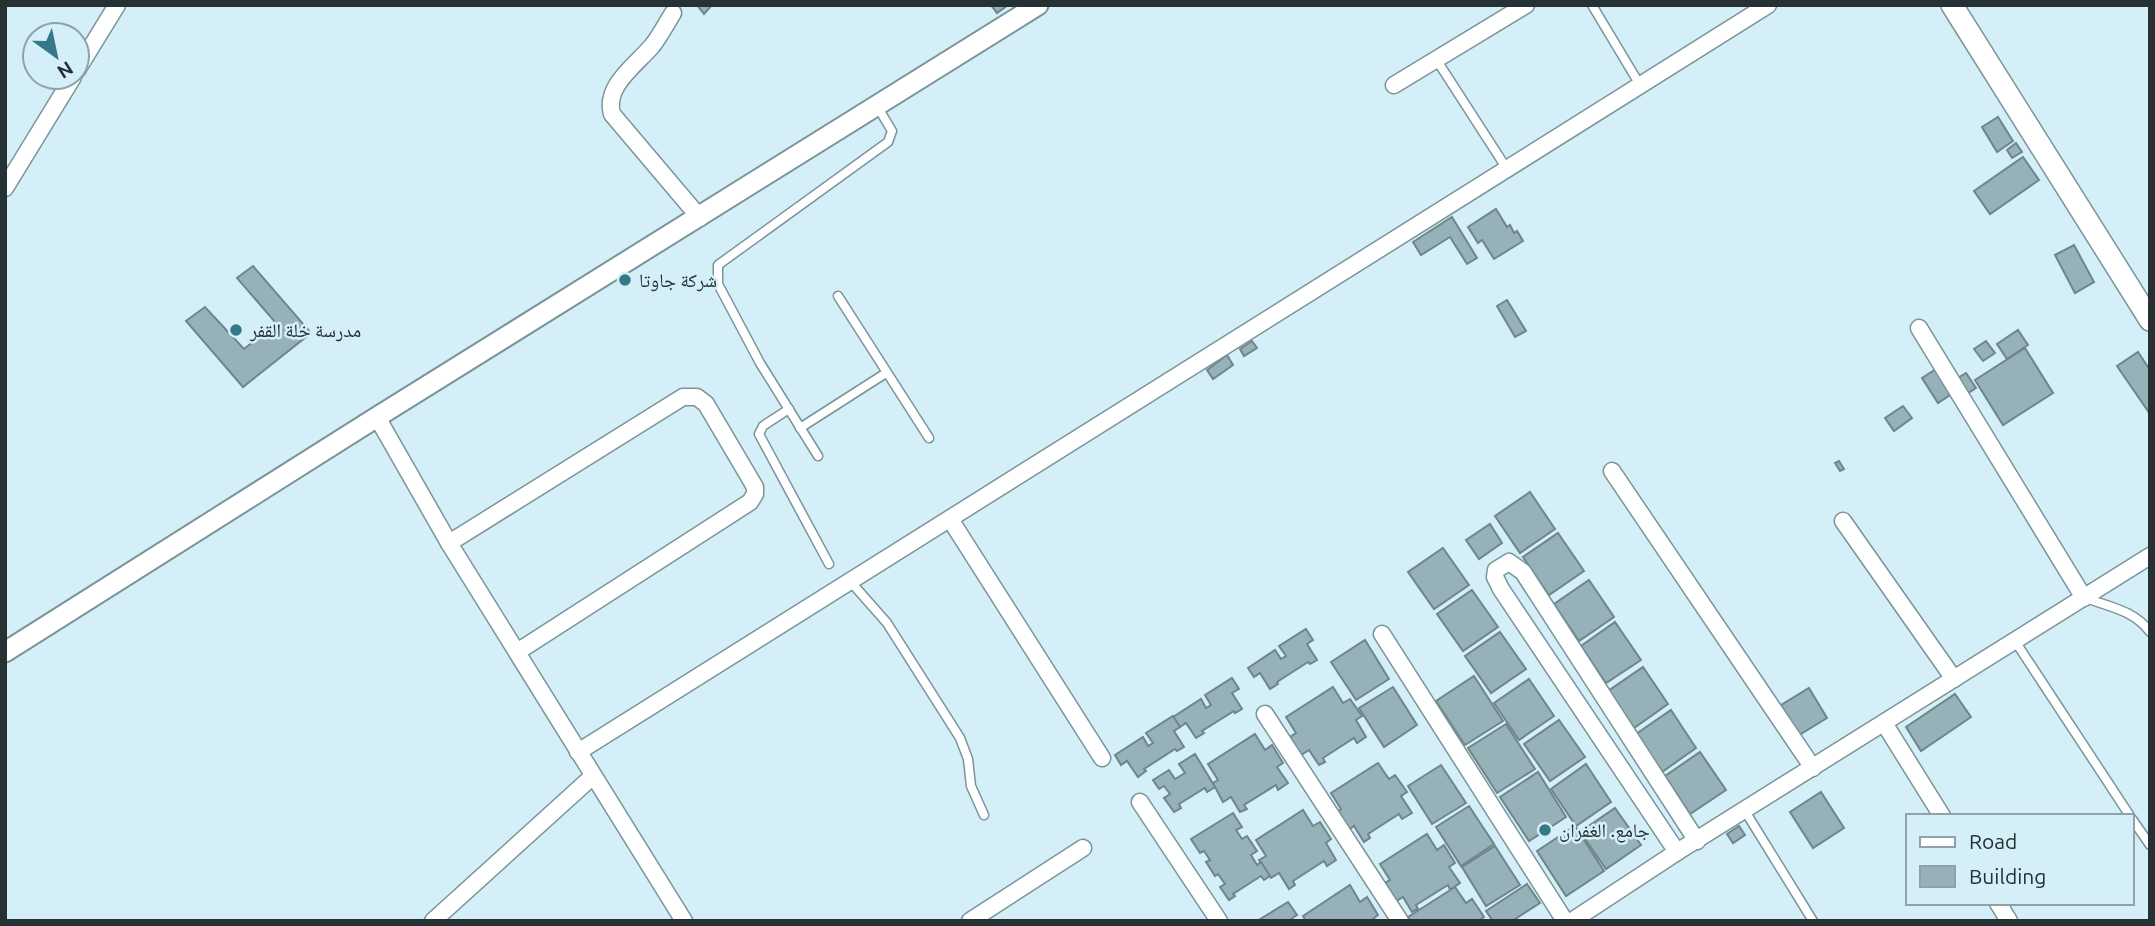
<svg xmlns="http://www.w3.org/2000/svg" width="2155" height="926" font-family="Ubuntu,'Noto Naskh Arabic',sans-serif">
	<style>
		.building { fill: #97b1b8; stroke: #6d868c; stroke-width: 2 }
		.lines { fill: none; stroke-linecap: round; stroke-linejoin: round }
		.service-casing { stroke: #7a949a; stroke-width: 11 }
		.minor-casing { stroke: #7a949a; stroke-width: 19 }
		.tertiary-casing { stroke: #7a949a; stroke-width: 23 }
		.secondary-casing { stroke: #7a949a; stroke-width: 24 }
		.service { stroke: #fff; stroke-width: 8 }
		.minor { stroke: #fff; stroke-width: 16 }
		.tertiary { stroke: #fff; stroke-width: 19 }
		.secondary { stroke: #fff; stroke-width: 21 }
		.poi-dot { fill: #357888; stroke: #d4eff7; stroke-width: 2.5 }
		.labels { text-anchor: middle; stroke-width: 5; stroke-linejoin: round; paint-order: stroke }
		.poi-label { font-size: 19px; fill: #263133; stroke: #d4eff7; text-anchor: start }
	</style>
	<rect width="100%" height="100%" fill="#d4eff7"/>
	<g class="building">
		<polygon points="697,5 712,5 704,14"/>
		<polygon points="991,5 1008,5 997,13"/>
		<polygon points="1998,117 2013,141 1997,152 1982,127"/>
		<polygon points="2016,143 2022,152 2012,158 2007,150"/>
		<polygon points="2023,157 2039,180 1990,214 1974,191"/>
		<polygon points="1496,209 1507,227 1510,225 1514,233 1517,231 1523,241 1494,259 1482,240 1478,243 1468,227"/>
		<polygon points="1452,217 1477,258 1467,264 1450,237 1421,255 1413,242"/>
		<polygon points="2074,245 2094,282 2075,293 2055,255"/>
		<polygon points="253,266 311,333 243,387 186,321 205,307 244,349 276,323 237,278"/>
		<polygon points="1507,300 1526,331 1515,337 1497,306"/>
		<polygon points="2018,330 2028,345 2007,359 1997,344"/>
		<polygon points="1252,341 1257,348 1244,356 1240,349"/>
		<polygon points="1986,341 1995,353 1983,361 1974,349"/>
		<polygon points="2025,348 2053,393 2003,425 1975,380"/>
		<polygon points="2138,352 2150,370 2150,414 2117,366"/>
		<polygon points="1227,355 1233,365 1213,379 1207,370"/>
		<polygon points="1939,367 1956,391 1938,403 1922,378"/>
		<polygon points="1966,373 1976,388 1964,396 1953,381"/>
		<polygon points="1903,406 1912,418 1894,431 1885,418"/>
		<polygon points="1839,461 1844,469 1840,471 1835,463"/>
		<polygon points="1530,492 1555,529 1520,553 1495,516"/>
		<polygon points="1490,524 1502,543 1479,559 1466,540"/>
		<polygon points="1558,533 1584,571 1549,595 1523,557"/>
		<polygon points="1443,548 1469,585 1434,609 1408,572"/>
		<polygon points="1589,580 1614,617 1579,641 1554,604"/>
		<polygon points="1472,590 1498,627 1463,651 1437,614"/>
		<polygon points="1615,622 1641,660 1606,683 1581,646"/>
		<polygon points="1306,629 1313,640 1307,644 1317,660 1310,664 1308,662 1277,682 1278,684 1270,689 1260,673 1254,677 1248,668 1275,650 1281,659 1286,656 1279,646"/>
		<polygon points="1500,632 1526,669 1491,693 1465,656"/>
		<polygon points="1365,640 1389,679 1356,700 1331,662"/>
		<polygon points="1643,667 1668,704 1634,728 1608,691"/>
		<polygon points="1474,676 1503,721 1465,745 1436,701"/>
		<polygon points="1232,678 1239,689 1232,693 1242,709 1235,713 1234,711 1202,731 1204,733 1196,738 1186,723 1180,727 1173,717 1201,699 1206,708 1211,705 1205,695"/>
		<polygon points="1529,679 1554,716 1519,740 1494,703"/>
		<polygon points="1333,687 1343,703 1350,699 1362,716 1356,720 1366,737 1357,743 1354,738 1323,758 1325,762 1319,765 1309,750 1301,755 1290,737 1296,733 1286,717"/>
		<polygon points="1393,687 1417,725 1384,747 1359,708"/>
		<polygon points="1809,688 1827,718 1799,735 1781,705"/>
		<polygon points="1955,694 1971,717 1921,751 1906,727"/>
		<polygon points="1671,710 1696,748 1662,772 1636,734"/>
		<polygon points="1173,716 1180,727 1174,731 1184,747 1177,751 1175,749 1144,769 1146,771 1138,777 1127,761 1121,765 1115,755 1143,737 1148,746 1153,743 1146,733"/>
		<polygon points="1559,720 1585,757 1550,781 1524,744"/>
		<polygon points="1506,724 1535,769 1497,793 1468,748"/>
		<polygon points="1255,734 1265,750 1272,745 1283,763 1277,767 1288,783 1278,790 1276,785 1244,805 1247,809 1240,812 1231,797 1223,802 1215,787 1211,784 1218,780 1208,764"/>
		<polygon points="1700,752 1726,790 1690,814 1665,776"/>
		<polygon points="1195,754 1215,787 1207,792 1205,788 1179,804 1181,808 1174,812 1164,798 1170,794 1164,786 1159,789 1153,780 1169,770 1175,779 1185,773 1179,764"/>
		<polygon points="1378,763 1389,779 1395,775 1407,792 1401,796 1412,813 1402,819 1399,814 1368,834 1370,838 1364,842 1354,826 1347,831 1335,813 1341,809 1331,793"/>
		<polygon points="1586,764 1611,802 1576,826 1551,789"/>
		<polygon points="1441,765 1466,803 1432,824 1408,786"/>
		<polygon points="1538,772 1566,817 1529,841 1500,797"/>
		<polygon points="1821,792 1844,828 1813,848 1790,812"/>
		<polygon points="1469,806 1494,844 1461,866 1436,827"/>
		<polygon points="1615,808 1641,845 1606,869 1580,832"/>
		<polygon points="1303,810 1313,826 1320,822 1331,839 1326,843 1336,860 1327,866 1324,861 1293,881 1295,885 1289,889 1279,873 1271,878 1259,860 1266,856 1256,840"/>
		<polygon points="1233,813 1242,827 1236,830 1242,839 1247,836 1257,851 1251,855 1257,865 1261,862 1270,876 1264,880 1261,876 1233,894 1235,896 1229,900 1220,887 1225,884 1218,874 1215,876 1206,862 1210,860 1204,851 1200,853 1191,839"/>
		<polygon points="1575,826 1604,871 1566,896 1537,851"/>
		<polygon points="1739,826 1745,835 1733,843 1727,834"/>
		<polygon points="1427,834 1437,850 1444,845 1455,863 1449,867 1460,883 1450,890 1448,885 1416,905 1418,909 1412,912 1403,897 1395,902 1383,884 1390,880 1380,864"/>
		<polygon points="1495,846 1520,885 1486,906 1462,867"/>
		<polygon points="1527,884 1540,903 1512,921 1493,921 1486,911"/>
		<polygon points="1350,885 1360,902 1367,897 1378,915 1373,919 1374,921 1306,921 1303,916"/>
		<polygon points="1455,887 1466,903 1472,899 1484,917 1478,921 1410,921 1408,917"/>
		<polygon points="1288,902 1297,915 1291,919 1292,921 1257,921"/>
	</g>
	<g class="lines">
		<defs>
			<g id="service">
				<polyline points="1592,5 1640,85"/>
				<polyline points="1436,59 1507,169"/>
				<polyline points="838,296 929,438"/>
				<polyline points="789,409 763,426 759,434 829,564"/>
				<polyline points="800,428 886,373"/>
				<polyline points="818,456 760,363 718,284 718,265 888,142 892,131 877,106"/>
				<polyline points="850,581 887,623 960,738 968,759 971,786 984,815"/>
				<path d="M2086 598C2109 607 2134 610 2150 632"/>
				<polyline points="2015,641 2130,816"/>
				<polyline points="1745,811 1813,921"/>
				<polyline points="2132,819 2150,845"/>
			</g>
			<g id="minor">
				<path d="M673 13C666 24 660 36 652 46 636 65 604 86 612 114L700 218"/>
				<polyline points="77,70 117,5"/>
				<polyline points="1394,85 1526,5"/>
				<polyline points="5,188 73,77"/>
				<polyline points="1919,328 2084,598"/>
				<polyline points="377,417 449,543 684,921"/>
				<polyline points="1612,471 1813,768"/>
				<polyline points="950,519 1102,758"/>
				<polyline points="1843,521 1954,679"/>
				<polyline points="449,543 683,397 697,397 706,404 755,487 755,494 750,502 517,652"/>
				<polyline points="1382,634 1565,921"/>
				<polyline points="1265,714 1400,921"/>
				<polyline points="1884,723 1942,816"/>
				<polyline points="578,752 1768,5"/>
				<polyline points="1140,802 1219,921"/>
				<polyline points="1677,852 1501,589 1495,577 1496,570 1509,562 1523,572 1697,841"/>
				<polyline points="1998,903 2009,921"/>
				<polyline points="433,921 593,776"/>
				<polyline points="970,921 1083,848"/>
				<polyline points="1572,921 1677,852 2150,556"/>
			</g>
			<polyline id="tertiary" points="5,652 377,417 1038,5"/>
			<polyline id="secondary" points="1952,5 2150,320"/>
		</defs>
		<use href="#service" class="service-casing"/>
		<use href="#minor" class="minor-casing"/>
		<use href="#tertiary" class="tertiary-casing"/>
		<use href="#secondary" class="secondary-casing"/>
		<use href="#service" class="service"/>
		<use href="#minor" class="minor"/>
		<use href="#tertiary" class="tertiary"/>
		<use href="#secondary" class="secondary"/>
	</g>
	<g class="poi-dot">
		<circle cx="625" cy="280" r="7"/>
		<circle cx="236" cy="330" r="7"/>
		<circle cx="1545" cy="830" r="7"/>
	</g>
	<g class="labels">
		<g class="poi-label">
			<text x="639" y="287">شركة جاوتا</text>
			<text x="250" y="337">مدرسة خلة القفر</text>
			<text x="1559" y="837">جامع. الغفران</text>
		</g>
	</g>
	<rect width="2155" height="926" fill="none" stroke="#263133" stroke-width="14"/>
	<rect x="1906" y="814" width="228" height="91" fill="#d4eff7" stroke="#8ea3a9" stroke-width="2"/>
	<rect x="1920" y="837" width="35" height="10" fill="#ffffff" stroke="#8ea3a9" stroke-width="2"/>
	<text x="1969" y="849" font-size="21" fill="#263133">Road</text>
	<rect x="1920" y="866" width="35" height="21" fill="#97b1b8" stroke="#8ea3a9" stroke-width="2"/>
	<text x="1969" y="884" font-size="21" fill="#263133">Building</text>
	<g transform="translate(56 56) rotate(147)"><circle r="33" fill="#d4eff7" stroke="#8ea3a9" stroke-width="2"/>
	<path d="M0-5L12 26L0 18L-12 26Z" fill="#357888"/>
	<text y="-10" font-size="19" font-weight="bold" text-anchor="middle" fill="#263133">N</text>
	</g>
</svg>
